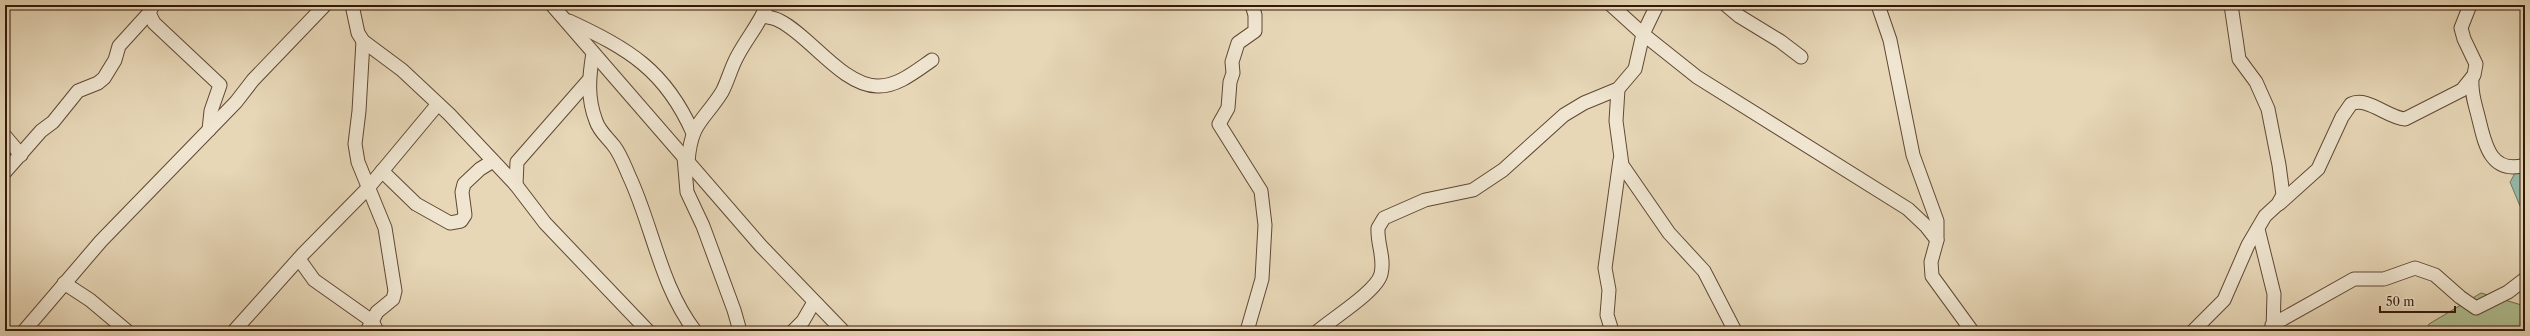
<svg xmlns="http://www.w3.org/2000/svg" width="2530" height="336" font-family="'Libre Caslon Text',serif">
	<style>
		.green { fill: #b0bf92; stroke: #726c4e }
		.water { fill: #97baaa; stroke: #6f7a6a }
		.lines { fill: none; stroke-linecap: round; stroke-linejoin: round }
		.minor-casing { stroke: #604834; stroke-width: 15 }
		.minor { stroke: #efe5d0; stroke-width: 13 }
	</style>
	<rect width="100%" height="100%" fill="#e7d7b7"/>
	<filter id="stains"><feTurbulence type="fractalNoise" baseFrequency=".005" numOctaves="4"/><feColorMatrix values="0 0 0 0 .2 0 0 0 0 .09 0 0 0 0 .02 0 0 0 .5 -.17"/></filter>
	<radialGradient id="worn" r=".72"><stop offset=".6" stop-color="#630" stop-opacity="0"/><stop offset="1" stop-color="#630" stop-opacity=".3"/></radialGradient>
	<polygon class="green" points="2481,293 2525,306 2525,331 2425,331 2429,324"/>
	<polygon class="water" points="2518,168 2525,168 2525,207 2520,206 2510,182"/>
	<g class="lines">
		<defs>
			<g id="minor">
				<polyline points="153,5 149,13 154,23 220,85 211,111 209,130"/>
				<polyline points="352,5 358,33 363,41 402,70 449,114 516,185 545,223 648,331"/>
				<polyline points="552,5 761,246 843,331"/>
				<polyline points="1611,5 1643,34 1697,77 1908,209 1926,226 1937,240"/>
				<polyline points="1726,5 1739,16 1780,41 1801,57"/>
				<polyline points="1878,5 1890,40 1913,155 1937,221 1937,240 1931,262 1932,276 1972,331"/>
				<path d="M763 16C768 17 775 18 780 21 810 36 842 85 877 86 897 87 916 71 932 60"/>
				<path d="M569 21C629 49 665 70 693 133"/>
				<polyline points="363,41 359,111 355,144 358,162 385,228 395,291 393,299 377,312 367,331"/>
				<path d="M593 53C589 77 587 98 596 121 599 131 608 138 614 146 621 155 625 167 630 178 653 228 661 287 695 331"/>
				<path d="M2472 79C2471 92 2474 100 2477 112 2484 137 2487 176 2525 165"/>
				<polyline points="1618,89 1616,121 1622,165 1669,233 1704,271 1735,331"/>
				<polyline points="5,136 21,155"/>
				<polyline points="684,157 687,192 703,226 734,310 740,331"/>
				<path d="M688 162C691 122 703 122 722 92 728 81 731 67 738 55 747 38 760 23 767 5"/>
				<polyline points="382,171 416,204 450,223 461,221 465,215 462,192 464,184 480,169 493,161"/>
				<polyline points="5,172 41,131 53,122 78,91 98,83 104,78 115,60 119,46 149,13"/>
				<polyline points="516,185 517,162 588,81"/>
				<path d="M2279 204 2318 169 2342 117 2351 104C2367 96 2388 118 2405 119L2462 90 2474 75 2476 64 2464 39 2461 28 2470 5"/>
				<polyline points="2258,229 2274,294 2273,331"/>
				<polyline points="299,259 314,280 372,321 377,331"/>
				<polyline points="64,283 90,300 127,331"/>
				<polyline points="2272,325 2354,279 2384,279 2415,268 2435,275 2460,297 2476,308 2508,292 2525,279"/>
				<polyline points="24,331 101,241 236,102 253,80 325,5"/>
				<polyline points="234,331 303,254 368,188 438,104"/>
				<polyline points="793,331 803,321 814,302"/>
				<polyline points="1247,331 1262,279 1265,225 1261,191 1219,124 1228,108 1230,82 1233,73 1232,62 1238,43 1255,31 1255,15 1252,5"/>
				<path d="M1318 331C1333 318 1377 291 1381 274 1385 258 1377 244 1378 228L1384 218 1425 200 1473 190 1503 170 1564 115 1584 103 1618 89 1635 69 1643 34 1657 5"/>
				<polyline points="1612,331 1607,315 1609,290 1605,268 1620,160"/>
				<polyline points="2193,331 2224,300 2248,245 2265,216 2278,204 2283,195 2279,165 2268,109 2256,82 2239,59 2231,5"/>
			</g>
		</defs>
		<use href="#minor" class="minor-casing"/>
		<use href="#minor" class="minor"/>
	</g>
	<rect width="2530" height="336" fill="none" stroke="#e7d7b7" stroke-width="20"/>
	<rect x="6" y="6" width="2518" height="324" fill="none" stroke="#331909" stroke-width="2"/>
	<rect x="10" y="10" width="2510" height="316" fill="none" stroke="#331909"/>
	<path d="M2380 306v6h75v-6" fill="none" stroke="#331909" stroke-width="2"/>
	<text x="2386" y="306" font-size="12" fill="#331909" stroke="#efe5d0" stroke-width="3" paint-order="stroke">50 m</text>
	<rect width="100%" height="100%" filter="url(#stains)"/>
	<rect width="100%" height="100%" fill="url(#worn)"/>
</svg>
